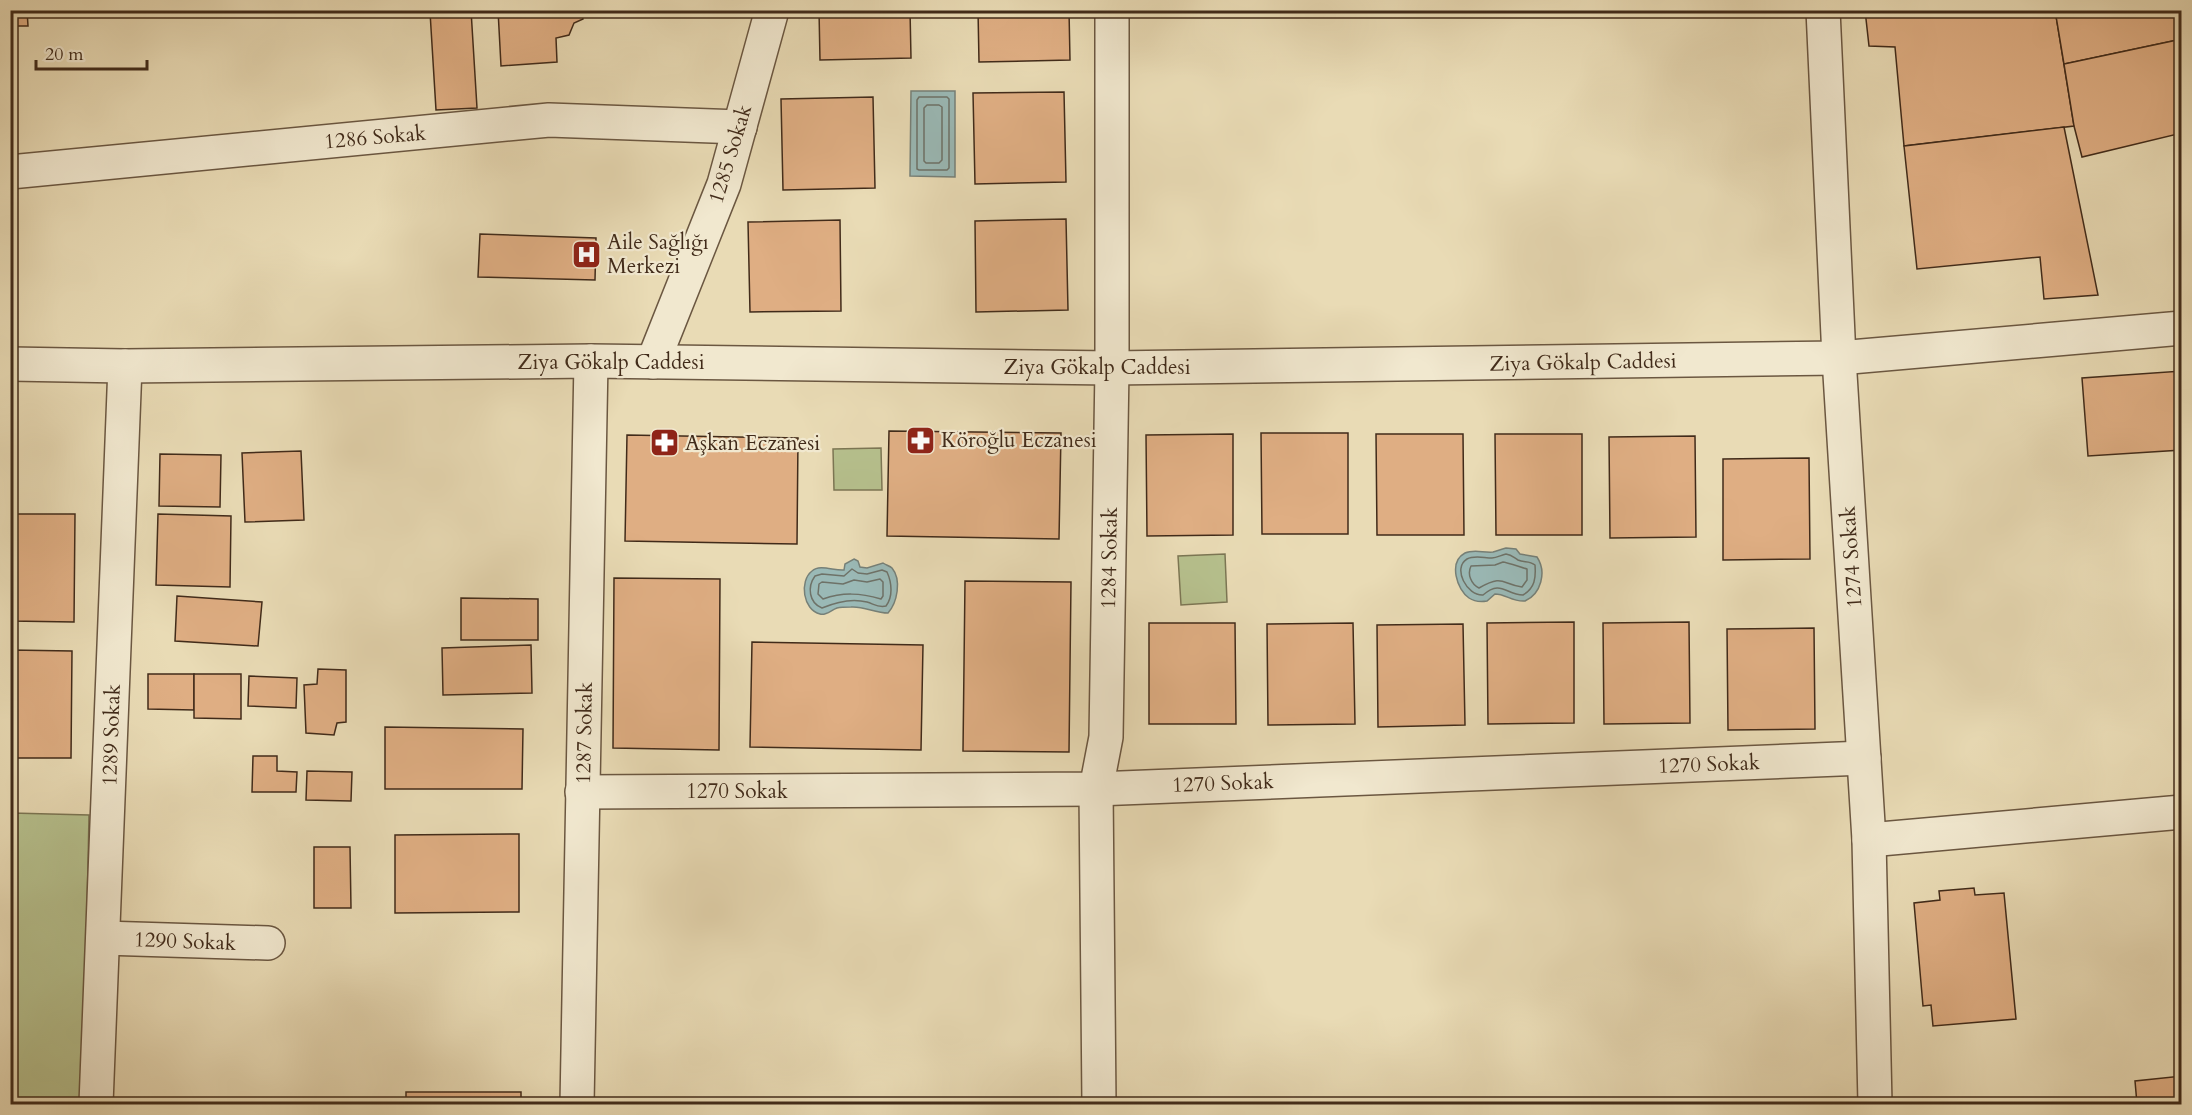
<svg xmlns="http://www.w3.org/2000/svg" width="2192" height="1115" font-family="Cardo,serif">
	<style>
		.green { fill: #b6c08d; stroke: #7c7654; stroke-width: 1.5 }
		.water { fill: #9ab9b6; stroke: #768078; stroke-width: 1.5 }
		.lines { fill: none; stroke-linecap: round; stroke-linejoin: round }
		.shore { stroke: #6e7268; stroke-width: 1.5 }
		.building { fill: #dfae83; stroke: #412b1a; stroke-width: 1.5 }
		.minor-casing { stroke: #6b5741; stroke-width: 36 }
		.minor { stroke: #f1e8cf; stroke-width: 33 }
		.labels { text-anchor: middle; stroke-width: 4.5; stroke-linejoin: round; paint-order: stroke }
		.street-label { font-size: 21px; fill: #412b1a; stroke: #f1e8cf }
		.poi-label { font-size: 21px; fill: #412b1a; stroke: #f1e8cf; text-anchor: start }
	</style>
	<rect width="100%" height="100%" fill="#e9dbb5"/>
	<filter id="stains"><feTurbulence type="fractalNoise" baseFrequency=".00333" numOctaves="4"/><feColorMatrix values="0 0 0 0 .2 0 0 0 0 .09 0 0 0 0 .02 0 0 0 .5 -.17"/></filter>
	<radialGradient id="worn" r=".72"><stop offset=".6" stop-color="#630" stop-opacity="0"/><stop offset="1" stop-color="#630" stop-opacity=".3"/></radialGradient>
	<g class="green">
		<polygon points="881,448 882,490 834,490 833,449"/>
		<polygon points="1225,554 1227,602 1181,605 1178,556"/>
		<polygon points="11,813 89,815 83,1104 11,1104"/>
	</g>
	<g class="water">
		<polygon points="911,91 955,91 955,177 910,176"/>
		<path d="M1506 548 1516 549 1520 554 1537 557C1547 572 1541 594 1525 601 1512 602 1506 594 1495 594L1487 601C1481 602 1475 602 1469 598 1457 590 1448 562 1465 553 1474 549 1484 553 1493 552 1497 551 1502 549 1506 548Z"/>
		<path d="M854 559 858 561 860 567 867 568 883 563C886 565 890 566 892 568 902 580 897 603 888 613 875 613 864 606 851 607 847 607 841 607 837 608 831 610 826 616 820 614 803 610 799 581 812 571 820 564 834 571 844 570L845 564Z"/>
	</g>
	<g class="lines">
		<g class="shore">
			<polygon points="919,97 947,97 949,99 949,168 947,170 919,170 917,169 917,100"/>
			<polygon points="927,105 939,105 942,107 942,160 939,163 926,163 924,161 924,108"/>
			<path d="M1506 554C1512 555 1513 557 1518 560 1524 563 1529 560 1535 565 1536 578 1535 588 1523 595 1506 595 1501 579 1483 595 1467 596 1452 568 1467 559 1474 555 1484 558 1492 558 1497 558 1501 555 1506 554Z"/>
			<path d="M1503 562C1506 562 1523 568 1527 569V580L1522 587C1501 584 1504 574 1479 588 1471 584 1467 574 1471 566L1495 565Z"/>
			<path d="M852 569 858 573 867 574 882 570 887 572C892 583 893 597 886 606 878 608 874 604 867 602 852 598 836 602 822 608 809 603 807 587 815 576L822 574 844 576Z"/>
			<path d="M880 579 883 582V596L881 599C860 593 843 592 823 599L818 594 819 584 822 582 843 584 854 580 867 582Z"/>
		</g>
	</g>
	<g class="building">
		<polygon points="10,10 27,10 28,26 10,26"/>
		<polygon points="471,10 477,108 436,110 430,12"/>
		<polygon points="498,10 582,10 583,19 574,23 569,35 556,38 557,62 501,66"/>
		<polygon points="819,10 910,10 911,58 820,60"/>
		<polygon points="978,10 1069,10 1070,60 979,62"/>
		<polygon points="1865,10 2055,10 2074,126 1904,146 1895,47 1869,46"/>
		<polygon points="2055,10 2179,10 2182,39 2064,64"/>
		<polygon points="2182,39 2182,133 2082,157 2074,126 2064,64"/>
		<polygon points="1064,92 1066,182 975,184 973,93"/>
		<polygon points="873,97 875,188 783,190 781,99"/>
		<polygon points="2064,127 2098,295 2044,299 2040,257 1917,269 1904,146"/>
		<polygon points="1066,219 1068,310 976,312 975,221"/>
		<polygon points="840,220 841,311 750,312 748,222"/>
		<polygon points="480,234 596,238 595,280 478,277"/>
		<polygon points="2182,371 2182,450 2088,456 2082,378"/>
		<polygon points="889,431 1061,433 1059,539 887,536"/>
		<polygon points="1261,433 1348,433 1348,534 1262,534"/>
		<polygon points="1233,434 1233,535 1147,536 1146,435"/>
		<polygon points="1376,434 1463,434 1464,535 1377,535"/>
		<polygon points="1495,434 1582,434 1582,535 1496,535"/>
		<polygon points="627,435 798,438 797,544 625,541"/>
		<polygon points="1695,436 1696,537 1610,538 1609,437"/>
		<polygon points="301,451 304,520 245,522 242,453"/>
		<polygon points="160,454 221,455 220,507 159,506"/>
		<polygon points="1809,458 1810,559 1723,560 1723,459"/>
		<polygon points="10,514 75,514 74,622 10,621"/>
		<polygon points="158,514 231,516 230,587 156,585"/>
		<polygon points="614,578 720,579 719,750 613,748"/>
		<polygon points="965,581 1071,582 1069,752 963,751"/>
		<polygon points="177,596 262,602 258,646 175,641"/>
		<polygon points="461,598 538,599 538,640 461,640"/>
		<polygon points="1574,622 1574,723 1488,724 1487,623"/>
		<polygon points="1689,622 1690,723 1604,724 1603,623"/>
		<polygon points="1149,623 1235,623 1236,724 1149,724"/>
		<polygon points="1353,623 1355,724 1268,725 1267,624"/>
		<polygon points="1463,624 1465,725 1378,727 1377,625"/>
		<polygon points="1814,628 1815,729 1728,730 1727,629"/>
		<polygon points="752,642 923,645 921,750 750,747"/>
		<polygon points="531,645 532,693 443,695 442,648"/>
		<polygon points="10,650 72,651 71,758 10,758"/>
		<polygon points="318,669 346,670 346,722 337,723 334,735 306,733 304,685 317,684"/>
		<polygon points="148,674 194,674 194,710 148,709"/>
		<polygon points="194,674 241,674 241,719 194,718"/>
		<polygon points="249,676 297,678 296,708 248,706"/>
		<polygon points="385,727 523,729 522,789 385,789"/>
		<polygon points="253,756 277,756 277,771 297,772 296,792 252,792"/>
		<polygon points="307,771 352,772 351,801 306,800"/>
		<polygon points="519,834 519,912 395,913 395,835"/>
		<polygon points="314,847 350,847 351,908 314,908"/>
		<polygon points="1974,888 1975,895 2004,893 2016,1019 1933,1026 1931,1005 1923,1006 1914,903 1940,900 1939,891"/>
		<polygon points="2182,1076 2182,1104 2137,1104 2135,1081"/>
		<rect x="406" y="1092" width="115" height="12"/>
	</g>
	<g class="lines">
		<defs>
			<g id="minor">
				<polyline points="1823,10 1839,358 1869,840 1875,1104"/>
				<polyline points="10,172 549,120 740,127"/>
				<polyline points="653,362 724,184 772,10"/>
				<polyline points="10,364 125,366 591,361 1112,368 1839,358 2182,328"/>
				<polyline points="582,792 1096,789 1864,758"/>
				<polyline points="1869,840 2182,812"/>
				<polyline points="103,938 268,943"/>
				<polyline points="96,1104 125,366"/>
				<polyline points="577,1104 591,361"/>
				<polyline points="1099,1104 1096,789 1106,737 1112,368 1112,10"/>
			</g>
		</defs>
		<use href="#minor" class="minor-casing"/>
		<use href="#minor" class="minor"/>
	</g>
	<defs>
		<symbol id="hospital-square" viewBox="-11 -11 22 22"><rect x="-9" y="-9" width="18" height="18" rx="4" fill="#8f2418" stroke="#f1e8cf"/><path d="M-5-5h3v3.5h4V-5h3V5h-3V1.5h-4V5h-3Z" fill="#fff"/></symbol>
		<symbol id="pharmacy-square" viewBox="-11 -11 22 22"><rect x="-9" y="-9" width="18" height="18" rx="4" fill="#8f2418" stroke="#f1e8cf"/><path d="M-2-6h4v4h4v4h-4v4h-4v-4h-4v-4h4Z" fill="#fff"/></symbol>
	</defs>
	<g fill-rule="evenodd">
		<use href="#hospital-square" x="570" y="238" width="33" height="33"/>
		<use href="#pharmacy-square" x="904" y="424" width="33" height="33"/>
		<use href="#pharmacy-square" x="648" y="426" width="33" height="33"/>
	</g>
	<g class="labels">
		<g class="street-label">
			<text transform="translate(375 137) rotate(-5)" y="7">1286 Sokak</text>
			<text transform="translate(730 154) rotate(-73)" y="7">1285 Sokak</text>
			<text x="611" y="369">Ziya Gökalp Caddesi</text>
			<text transform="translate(1583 362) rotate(-1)" y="7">Ziya Gökalp Caddesi</text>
			<text x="1097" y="374">Ziya Gökalp Caddesi</text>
			<text transform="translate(1851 557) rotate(-94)" y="7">1274 Sokak</text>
			<text transform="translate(1109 558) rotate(-89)" y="7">1284 Sokak</text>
			<text transform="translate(584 733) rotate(-89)" y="7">1287 Sokak</text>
			<text transform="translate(111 735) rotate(-88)" y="7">1289 Sokak</text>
			<text transform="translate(1709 764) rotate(-2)" y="7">1270 Sokak</text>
			<text transform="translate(1223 783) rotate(-2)" y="7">1270 Sokak</text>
			<text x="737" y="798">1270 Sokak</text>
			<text transform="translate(185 941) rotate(2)" y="7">1290 Sokak</text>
		</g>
		<g class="poi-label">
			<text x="607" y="249">Aile Sağlığı<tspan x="607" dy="24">Merkezi</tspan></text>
			<text x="941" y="447">Köroğlu Eczanesi</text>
			<text x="685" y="450">Aşkan Eczanesi</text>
		</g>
	</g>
	<rect width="2192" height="1115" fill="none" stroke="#e9dbb5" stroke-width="36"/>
	<rect x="12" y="12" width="2168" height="1091" fill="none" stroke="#412b1a" stroke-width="3"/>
	<rect x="18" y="18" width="2156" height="1079" fill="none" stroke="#412b1a" stroke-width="1.5"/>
	<path d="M36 60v9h111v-9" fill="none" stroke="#412b1a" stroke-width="3"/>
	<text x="45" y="60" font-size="18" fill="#412b1a" stroke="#f1e8cf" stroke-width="4.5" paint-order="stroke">20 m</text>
	<rect width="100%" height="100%" filter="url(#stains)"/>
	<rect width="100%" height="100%" fill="url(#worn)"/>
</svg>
